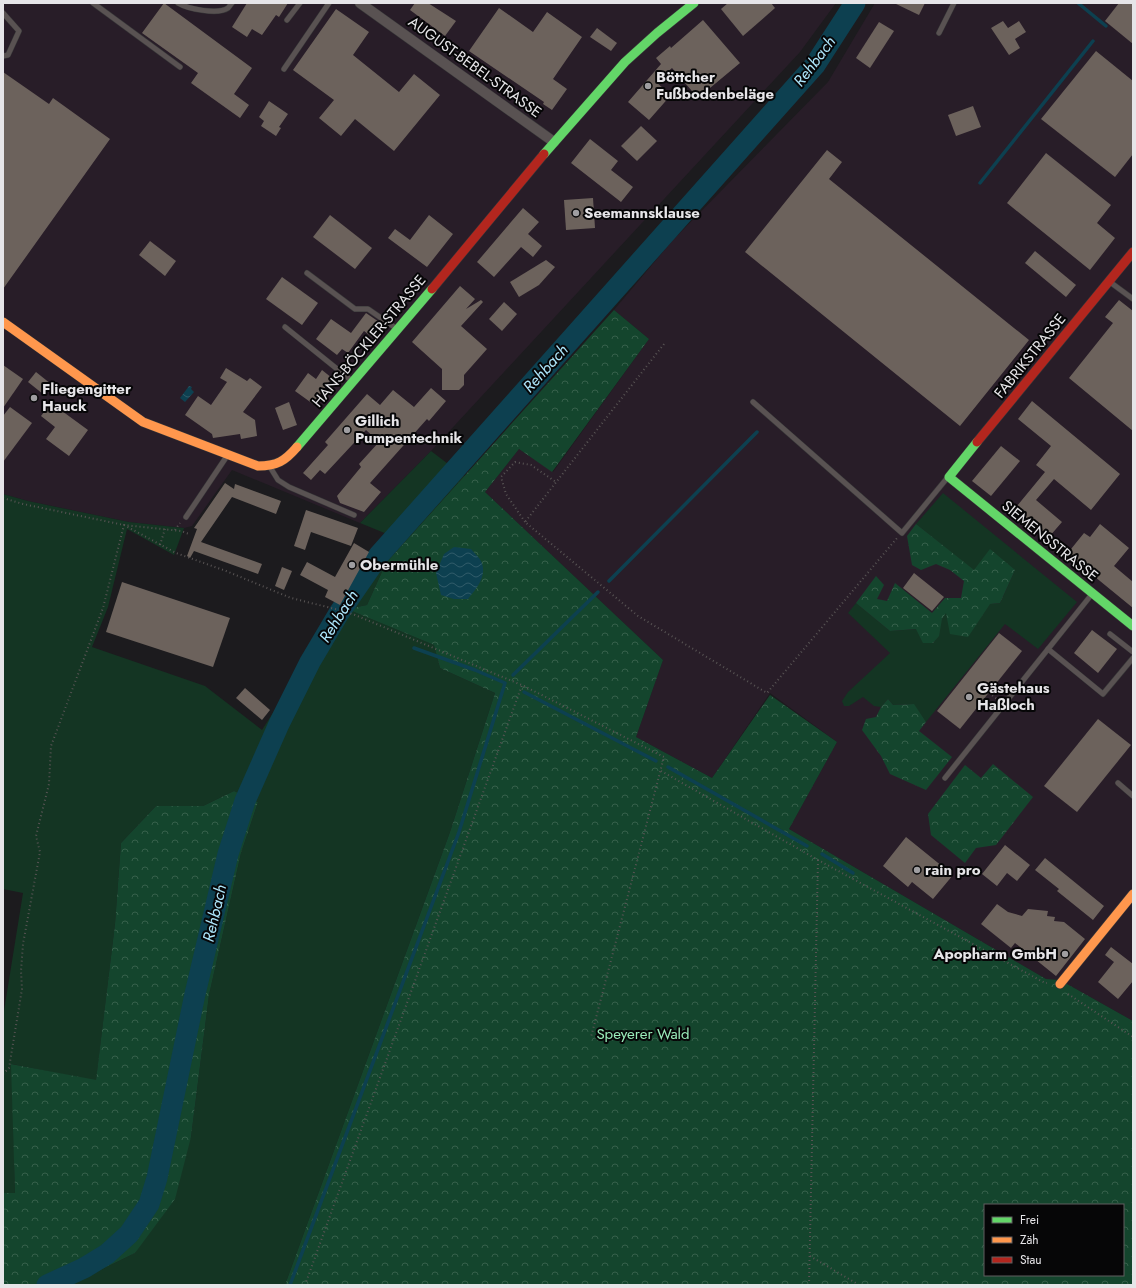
<svg xmlns="http://www.w3.org/2000/svg" width="1136" height="1288" font-family="Jost,sans-serif">
	<style>
		.commercial { fill: #281d28 }
		.green { fill: #143523 }
		.forest { fill: url(#forest-crowns); fill-rule: evenodd }
		.water { fill: url(#water-waves) }
		.lines { fill: none; stroke-linecap: round; stroke-linejoin: round }
		.stream { stroke: #0d4050; stroke-width: 3.5 }
		.river { stroke: #0d4050; stroke-width: 21 }
		.building { fill: #6c625c }
		.lane-casing { stroke: #383839; stroke-width: 6 }
		.street-casing { stroke: #383839; stroke-width: 11 }
		.fast-casing { stroke: #383839; stroke-width: 10 }
		.slow-casing { stroke: #383839; stroke-width: 10 }
		.jam-casing { stroke: #383839; stroke-width: 10 }
		.path { stroke: #585454; stroke-width: 2; stroke-dasharray: 1 3; stroke-linecap: butt }
		.lane { stroke: #595252; stroke-width: 5 }
		.street { stroke: #595252; stroke-width: 10 }
		.fast { stroke: #63d668; stroke-width: 9 }
		.slow { stroke: #ff974d; stroke-width: 9 }
		.jam { stroke: #b3261e; stroke-width: 9 }
		.poi-dot { fill: #9f9ea1; stroke: #060607; stroke-width: 1.5 }
		.labels { text-anchor: middle; stroke-width: 4; stroke-linejoin: round; paint-order: stroke }
		.street-label { font-size: 15px; fill: #e6e5e8; stroke: #060607 }
		.poi-label { font-size: 15px; font-weight: bold; fill: #e6e5e8; stroke: #060607; text-anchor: start }
		.park-label { font-size: 15px; fill: #9aecba; stroke: #060607 }
		.water-label { font-size: 16px; font-style: italic; fill: #ade6fb; stroke: #060607 }
	</style>
	<defs>
		<pattern id="forest-crowns" width="20" height="18" patternUnits="userSpaceOnUse"><rect width="20" height="18" fill="#14452d"/><path d="M2 6a3 3 0 1 1 6 0M12 15a3 3 0 1 1 6 0" fill="none" stroke="#36604b"/></pattern>
		<pattern id="water-waves" width="16" height="10" patternUnits="userSpaceOnUse"><rect width="16" height="10" fill="#0d4050"/><path d="M0 5q4-4 8 0t8 0" fill="none" stroke="#305b69"/></pattern>
	</defs>
	<rect width="100%" height="100%" fill="#1c1b1e"/>
	<g class="commercial">
		<polygon points="3,3 836,3 800,52 431,451 360,523 232,470 192,526 184,528 129,522 28,501 3,494"/>
		<polygon points="875,3 1133,3 1133,1021 1060,980 1046,979 789,829 837,742 770,693 712,778 636,737 663,660 485,492 519,449 553,472 649,339 614,310 673,240 828,82"/>
	</g>
	<g class="green">
		<polygon points="431,451 464,476 386,563 367,605 347,609 434,645 440,668 495,693 450,832 285,1285 70,1285 135,1253 191,1137 209,995 241,853 258,802 234,791 203,806 156,806 121,843 115,924 96,1081 12,1064 15,1193 3,1193 3,1017 23,893 3,889 3,494 28,501 129,522 184,528 174,555 127,529 108,607 92,647 205,686 262,730 387,534 360,523"/>
		<path d="M943 493 1077 602 1038 649 1005 624 926 722 913 704 893 705 888 699 881 707 874 706 863 697 849 706H844L842 701 848 692 890 653 848 613 856 603 890 631 917 629 924 643H933C943 632 937 624 946 612L990 604 1000 603 1015 570 974 571 916 524Z"/>
	</g>
	<g class="forest">
		<path d="M614 310 649 339 552 472 519 449 485 492 663 660 636 737 712 778 770 695 837 742 789 829 1046 979 1060 980 1133 1021V1285H285L450 832 495 693 440 668 434 645 347 609 367 605 386 563ZM985 1205H1123V1275H985Z"/>
		<polygon points="916,524 974,570 990,549 1015,570 1000,603 990,604 968,637 950,634 946,613 942,619 939,636 933,643 923,643 916,629 890,631 856,603 876,576 884,585 877,599 887,601 895,583 932,613 945,598 961,598 964,581 950,570 936,564 921,570 912,565 907,536"/>
		<polygon points="888,699 893,705 914,704 926,722 919,731 952,757 926,790 890,774 881,756 862,730 866,719 876,717 881,707"/>
		<polygon points="993,764 1033,797 996,845 976,848 965,863 931,835 928,814 965,765 981,778"/>
		<polygon points="234,791 258,802 241,853 209,995 191,1137 175,1199 135,1253 70,1285 3,1285 3,1193 15,1193 11,1064 96,1080 115,924 121,843 156,806 203,806"/>
	</g>
	<g class="water">
		<polygon points="189,386 192,387 191,389 194,392 185,402 180,398"/>
		<path d="M454 547 471 549C474 553 479 557 481 561 488 576 476 589 468 599H454L441 595 436 573 444 554Z"/>
	</g>
	<g class="lines">
		<g class="stream">
			<polyline points="1078,3 1106,26"/>
			<polyline points="980,183 1093,41"/>
			<polyline points="609,581 757,432"/>
			<polyline points="513,675 598,592"/>
			<polyline points="524,692 656,761"/>
			<polyline points="668,767 807,846"/>
			<polyline points="822,854 853,873"/>
			<polyline points="290,1285 459,832 505,683 475,670 414,648"/>
		</g>
		<polyline class="river" points="47,1285 84,1268 107,1254 129,1234 149,1204 157,1178 195,994 228,854 245,801 279,724 310,662 339,613 379,555 815,65 855,3"/>
	</g>
	<g class="building">
		<polygon points="164,3 252,68 234,94 249,105 240,118 191,83 198,73 142,33"/>
		<polygon points="247,3 288,3 279,17 276,15 262,35 252,29 247,37 232,27"/>
		<polygon points="415,3 428,3 456,21 445,36 410,10"/>
		<polygon points="728,3 771,3 775,8 743,36 721,9"/>
		<polygon points="894,3 925,3 919,15"/>
		<polygon points="1119,3 1133,3 1133,44 1105,21"/>
		<polygon points="499,8 533,32 547,12 582,37 553,79 567,89 552,110 543,104 544,102 469,51"/>
		<polygon points="336,9 369,32 353,55 399,92 414,74 440,95 394,151 355,119 341,136 319,118 334,100 293,70"/>
		<polygon points="703,20 740,63 698,98 672,68 656,82 671,95 649,120 628,102 661,64 656,58 670,46 671,48"/>
		<polygon points="1003,21 1008,28 1019,21 1026,32 1015,39 1020,48 1009,55 991,28"/>
		<polygon points="879,22 894,31 870,68 856,58"/>
		<polygon points="597,28 617,43 611,51 590,37"/>
		<polygon points="1096,51 1133,81 1133,154 1115,177 1041,119"/>
		<polygon points="3,72 49,104 53,98 110,139 3,289"/>
		<polygon points="269,101 288,114 279,127 281,128 276,136 261,126 264,121 259,117"/>
		<polygon points="973,106 981,127 956,136 948,115"/>
		<polygon points="641,126 657,141 637,161 621,146"/>
		<polygon points="590,139 618,161 611,170 633,187 621,202 571,163"/>
		<polygon points="827,150 842,162 829,179 1029,340 960,426 745,252"/>
		<polygon points="1046,153 1111,205 1097,223 1115,238 1090,270 1007,203"/>
		<polygon points="593,198 595,228 566,230 564,200"/>
		<polygon points="523,208 539,222 528,234 542,246 533,257 521,247 494,277 477,262"/>
		<polygon points="330,215 372,248 355,269 313,237"/>
		<polygon points="429,215 453,234 427,267 388,238 395,229 410,240"/>
		<polygon points="150,241 176,261 165,276 139,255"/>
		<polygon points="1035,251 1076,285 1066,297 1025,263"/>
		<polygon points="546,260 555,267 539,285 519,297 510,282"/>
		<polygon points="282,277 318,303 302,325 266,299"/>
		<polygon points="460,286 475,299 466,309 481,300 483,302 461,326 487,349 464,375 464,385 459,390 442,390 442,369 412,342"/>
		<polygon points="1119,300 1133,311 1133,431 1069,378 1113,323 1105,317"/>
		<polygon points="504,302 517,314 502,331 489,319"/>
		<polygon points="366,313 382,324 372,337 364,331 348,353 342,349 337,355 316,339 331,319 351,333"/>
		<polygon points="3,365 23,379 3,408"/>
		<polygon points="226,368 247,381 250,378 262,387 243,412 255,420 257,436 241,439 240,434 213,438 212,434 185,415 198,396 211,405 227,382 220,378"/>
		<polygon points="322,370 332,378 313,404 295,391 308,373 316,379"/>
		<polygon points="36,372 51,384 43,394 28,382"/>
		<polygon points="431,388 446,401 429,421 427,419 370,483 381,492 364,512 340,503 337,496 361,467 359,464 379,442 366,430 325,474 320,470 311,480 303,473 328,445 325,442 367,394 380,405 393,390 414,407"/>
		<polygon points="1032,401 1120,474 1091,510 1054,479 1036,500 1062,522 1049,537 1025,517 1027,515 1017,506 1045,472 1036,465 1051,446 1018,419"/>
		<polygon points="289,402 297,425 283,430 275,408"/>
		<polygon points="51,403 88,430 69,456 46,439 55,427 41,416"/>
		<polygon points="10,407 32,423 3,462 3,416"/>
		<polygon points="1001,446 1020,461 991,496 972,481"/>
		<polygon points="225,483 234,489 235,484 281,501 276,514 232,497 201,542 262,564 258,574 194,551 190,558 187,556 197,529 194,528"/>
		<polygon points="306,510 358,528 351,546 311,532 305,550 294,546"/>
		<polygon points="1100,524 1129,548 1114,566 1133,582 1133,608 1067,554 1084,533 1090,537"/>
		<polygon points="354,543 369,552 340,605 325,597 328,590 300,575 307,562 335,577"/>
		<polygon points="282,567 292,571 284,590 275,586"/>
		<polygon points="914,573 944,597 932,611 903,588"/>
		<polygon points="122,582 230,618 213,667 106,632"/>
		<polygon points="1092,630 1117,649 1098,673 1074,653"/>
		<polygon points="999,633 1022,651 960,729 937,711"/>
		<polygon points="245,688 270,710 262,720 236,698"/>
		<polygon points="1098,719 1131,745 1077,812 1044,786"/>
		<polygon points="906,837 953,875 933,899 912,882 908,887 883,866"/>
		<polygon points="1005,845 1030,865 1017,881 1007,873 997,886 982,874"/>
		<polygon points="1045,858 1104,906 1093,920 1057,891 1059,889 1035,870"/>
		<polygon points="997,904 1008,912 1022,916 1028,909 1048,911 1047,916 1055,917 1054,921 1064,922 1085,939 1056,976 1015,943 1011,948 981,924"/>
		<polygon points="1111,947 1133,964 1133,981 1118,999 1098,982 1114,962 1105,955"/>
	</g>
	<g class="lines">
		<defs>
			<g id="lane">
				<polyline points="93,3 180,67"/>
				<path d="M178 3C188 9 218 15 228 8 229 7 231 4 232 3"/>
				<polyline points="3,13 19,31 8,55 3,56"/>
				<polyline points="287,20 300,3"/>
				<polyline points="939,33 954,3"/>
				<polyline points="284,69 329,3"/>
				<polyline points="307,273 355,309 368,309 397,329"/>
				<polyline points="1110,282 1133,299"/>
				<polyline points="285,327 352,381"/>
				<polyline points="753,402 902,533 948,477"/>
				<polyline points="270,467 278,480 289,487 354,515"/>
				<polyline points="186,517 227,456"/>
				<polyline points="1110,634 1133,652"/>
				<polyline points="1048,649 1103,694 1133,658"/>
				<polyline points="945,778 1092,594"/>
				<polyline points="1118,783 1133,796"/>
			</g>
			<polyline id="street" points="360,3 554,142"/>
			<g id="fast">
				<polyline points="544,154 625,62 657,33 694,3"/>
				<polyline points="977,442 949,477 1133,626"/>
				<polyline points="297,447 432,289"/>
			</g>
			<g id="slow">
				<path d="M3 322 143 422 258 466C277 466 285 461 297 447"/>
				<polyline points="1060,984 1133,894"/>
			</g>
			<g id="jam">
				<polyline points="432,289 544,154"/>
				<polyline points="977,442 1133,252"/>
			</g>
		</defs>
		<use href="#lane" class="lane-casing"/>
		<use href="#street" class="street-casing"/>
		<use href="#fast" class="fast-casing"/>
		<use href="#slow" class="slow-casing"/>
		<use href="#jam" class="jam-casing"/>
		<g class="path">
			<polyline points="664,344 525,522 638,616 767,693 897,538"/>
			<polyline points="3,498 23,504 124,525 176,553 226,571 291,598 343,611 355,615 524,686 664,757 591,1037"/>
			<polyline points="525,522 506,494 501,477 515,462 531,465 556,482"/>
			<polyline points="175,530 180,523"/>
			<polyline points="160,545 165,529"/>
			<polyline points="989,693 998,700"/>
			<polyline points="661,771 818,860 1045,983 1047,983"/>
			<polyline points="1068,994 1133,1037"/>
			<polyline points="3,1074 9,1068 22,989 21,971 23,944 40,852 36,836 49,784 51,746 103,608 124,525 181,531 189,534"/>
			<polyline points="810,1256 859,1285"/>
			<polyline points="305,1285 522,685"/>
			<polyline points="809,1285 818,860"/>
		</g>
		<use href="#lane" class="lane"/>
		<use href="#street" class="street"/>
		<use href="#fast" class="fast"/>
		<use href="#slow" class="slow"/>
		<use href="#jam" class="jam"/>
	</g>
	<g class="poi-dot">
		<circle cx="648" cy="86" r="4"/>
		<circle cx="576" cy="213" r="4"/>
		<circle cx="34" cy="398" r="4"/>
		<circle cx="347" cy="430" r="4"/>
		<circle cx="352" cy="565" r="4"/>
		<circle cx="969" cy="697" r="4"/>
		<circle cx="917" cy="870" r="4"/>
		<circle cx="1065" cy="954" r="4"/>
	</g>
	<g class="labels">
		<g class="street-label">
			<text transform="translate(475 67) rotate(36)" y="5">AUGUST-BEBEL-STRASSE</text>
			<text transform="translate(369 341) rotate(-50)" y="5">HANS-BÖCKLER-STRASSE</text>
			<text transform="translate(1030 356) rotate(-51)" y="5">FABRIKSTRASSE</text>
			<text transform="translate(1050 541) rotate(39)" y="5">SIEMENSSTRASSE</text>
		</g>
		<g class="poi-label">
			<text x="656" y="82">Böttcher<tspan x="656" dy="17">Fußbodenbeläge</tspan></text>
			<text x="584" y="218">Seemannsklause</text>
			<text x="42" y="394">Fliegengitter<tspan x="42" dy="17">Hauck</tspan></text>
			<text x="355" y="426">Gillich<tspan x="355" dy="17">Pumpentechnik</tspan></text>
			<text x="360" y="570">Obermühle</text>
			<text x="977" y="693">Gästehaus<tspan x="977" dy="17">Haßloch</tspan></text>
			<text x="925" y="875">rain pro</text>
			<text x="1057" y="959" text-anchor="end">Apopharm GmbH</text>
		</g>
		<g class="park-label">
			<text x="643" y="1039">Speyerer Wald</text>
		</g>
		<g class="water-label">
			<text transform="translate(814 61) rotate(-53)" y="6">Rehbach</text>
			<text transform="translate(545 368) rotate(-48)" y="6">Rehbach</text>
			<text transform="translate(338 616) rotate(-58)" y="6">Rehbach</text>
			<text transform="translate(214 913) rotate(-77)" y="6">Rehbach</text>
		</g>
	</g>
	<rect width="1136" height="1288" fill="none" stroke="#e6e5e8" stroke-width="8"/>
	<rect x="984" y="1204" width="140" height="72" fill="#060607" stroke="#605f61"/>
	<rect x="992" y="1217" width="20" height="6" fill="#63d668" stroke="#605f61"/>
	<text x="1020" y="1224" font-size="12" fill="#e6e5e8">Frei</text>
	<rect x="992" y="1237" width="20" height="6" fill="#ff974d" stroke="#605f61"/>
	<text x="1020" y="1244" font-size="12" fill="#e6e5e8">Zäh</text>
	<rect x="992" y="1257" width="20" height="6" fill="#b3261e" stroke="#605f61"/>
	<text x="1020" y="1264" font-size="12" fill="#e6e5e8">Stau</text>
</svg>
